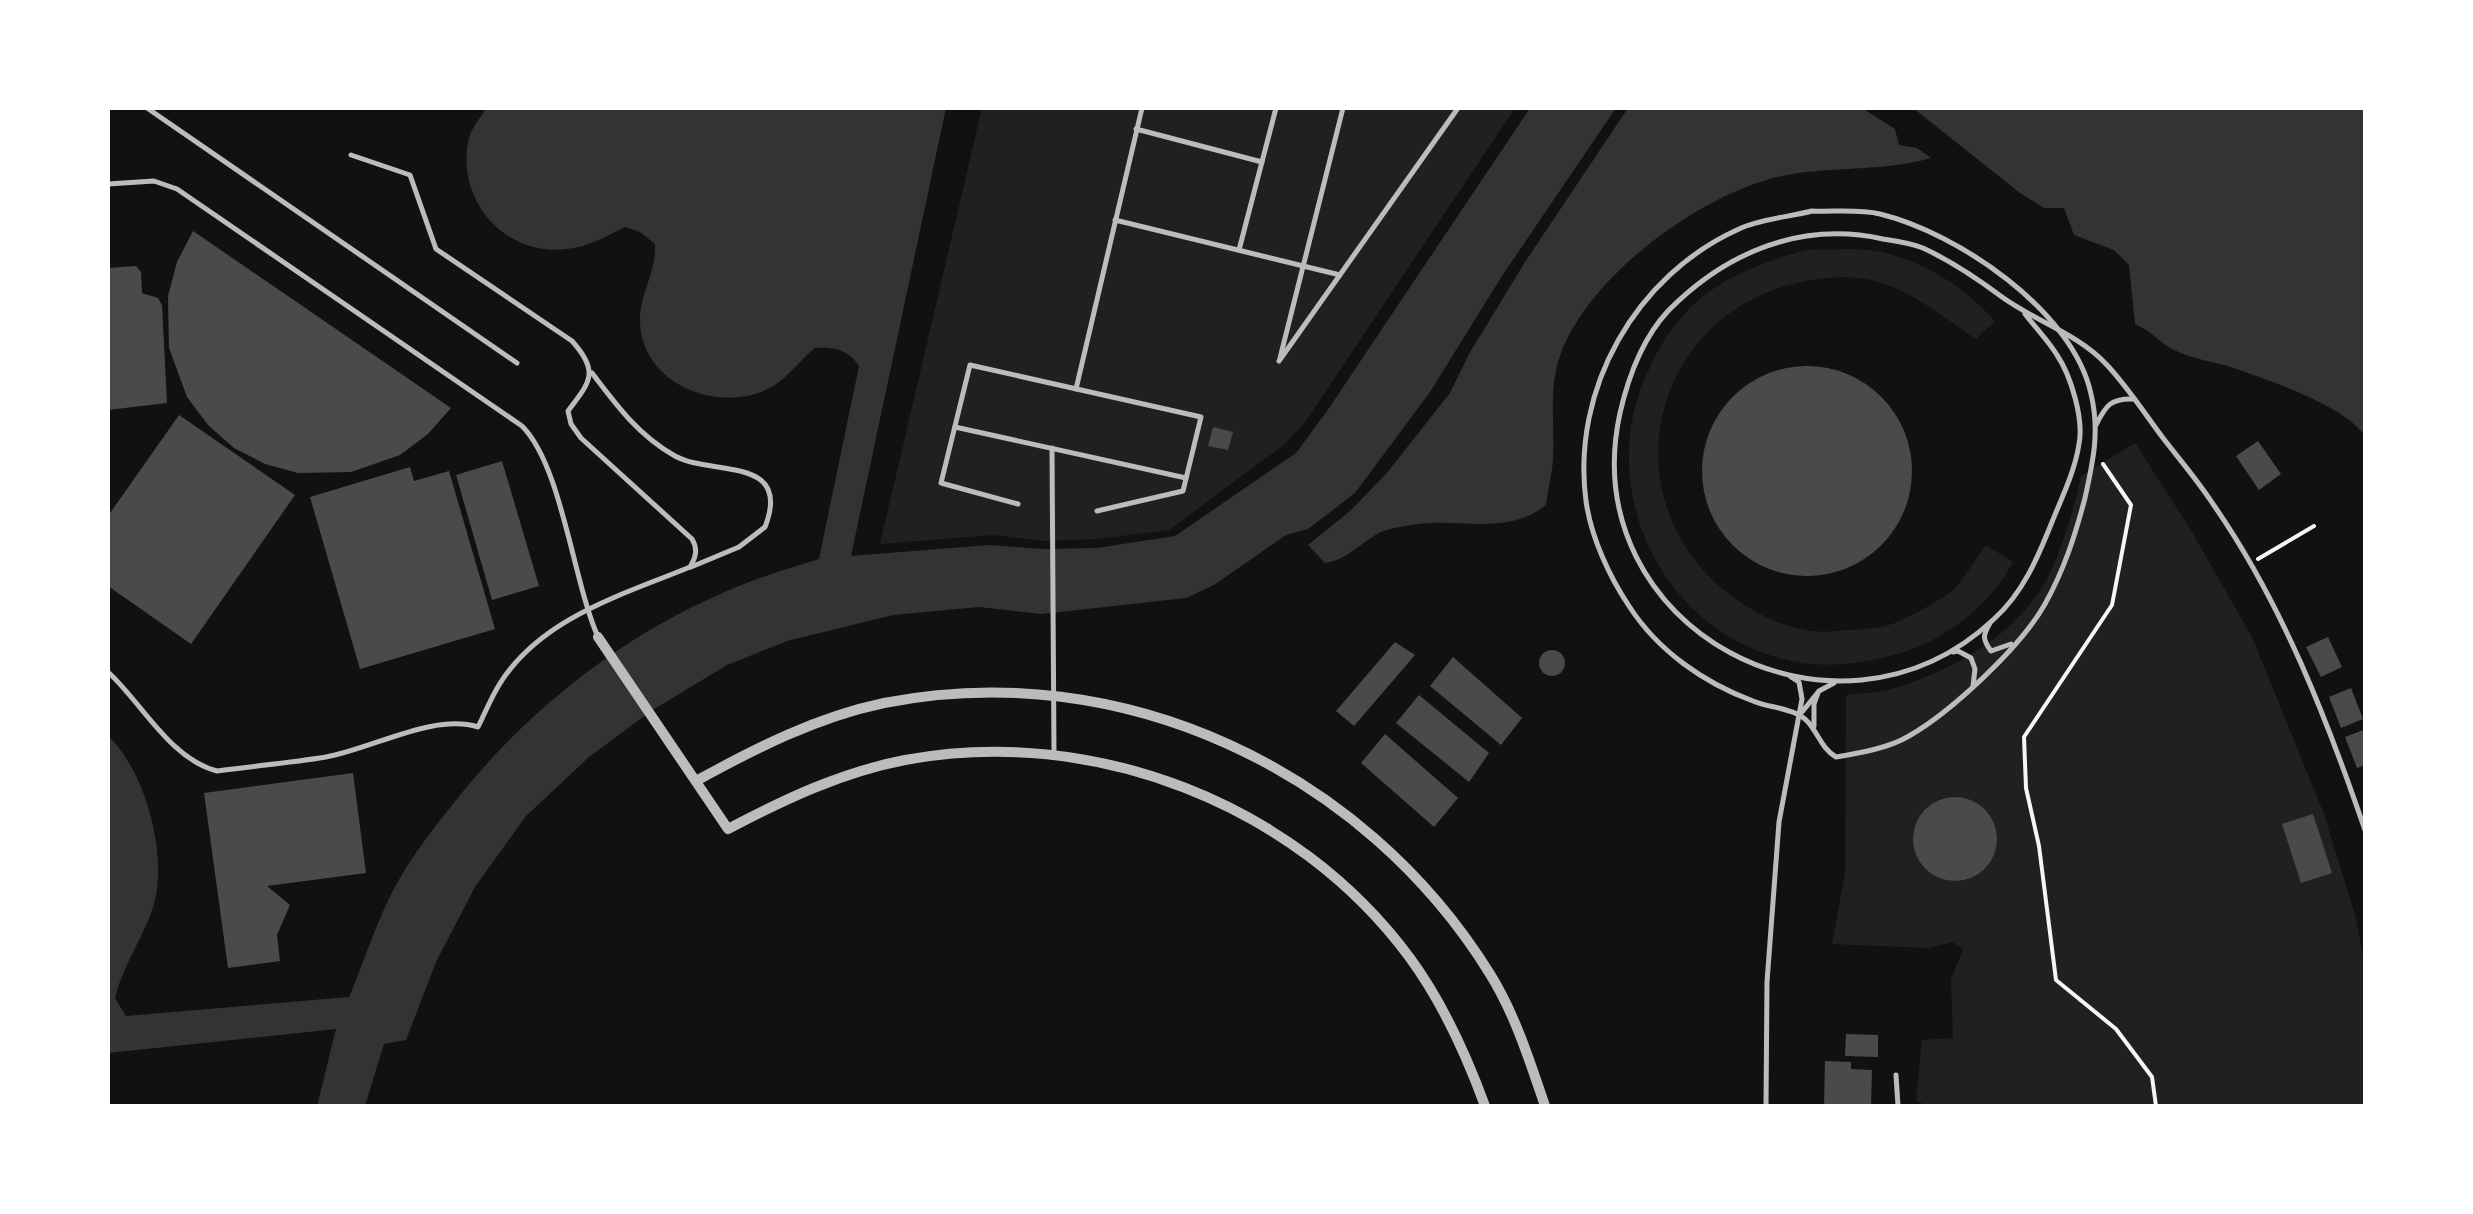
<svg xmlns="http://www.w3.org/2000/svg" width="2473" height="1214" font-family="Barlow,sans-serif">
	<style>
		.green { fill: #202020 }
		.water { fill: #333 }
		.building { fill: #4a4a4a }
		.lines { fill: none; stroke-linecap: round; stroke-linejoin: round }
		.path { stroke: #f5f5f5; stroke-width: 4 }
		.service { stroke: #bcbcbc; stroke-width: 5 }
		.minor { stroke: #bcbcbc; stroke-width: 10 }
	</style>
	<rect width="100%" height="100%" fill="#111"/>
	<g class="green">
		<polygon points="982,108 1515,108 1306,421 1284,445 1169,530 1098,539 1045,541 993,535 880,544"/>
		<path d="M1805 250C1826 250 1847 248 1868 250 1915 255 1964 286 1995 321L1976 339C1946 319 1919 296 1885 284 1859 275 1829 276 1802 282 1646 314 1606 509 1737 600 1766 620 1800 635 1836 631 1852 629 1873 630 1889 625 1903 621 1945 598 1955 588 1966 575 1976 559 1986 545L2013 562C1990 607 1939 645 1890 656 1857 664 1825 668 1792 661 1671 637 1600 505 1640 391 1651 361 1667 330 1691 307 1723 276 1764 263 1805 250Z"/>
		<path d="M2135 443 2189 527 2252 637 2324 814 2355 915 2365 964V1106H1926L1916 1100 1922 1040 1953 1038 1951 979 1963 949 1952 942 1929 948 1832 944 1845 873 1846 695C1861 693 1877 693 1892 689 1949 672 2011 638 2043 586 2059 560 2075 506 2081 476Z"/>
	</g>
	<g class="water">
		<path d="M486 108H946L851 556 989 545 1043 549 1097 548 1175 536 1296 453 1327 411 1530 108H1616L1502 276 1430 392 1355 493 1308 529 1286 535 1214 585 1186 598 1041 614 979 607 893 615 787 641 727 665 651 711 589 757 526 816 475 887 436 962 406 1040 384 1044 365 1106H317L336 1029 108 1053V736C145 770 168 854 154 904 144 937 123 965 115 998L126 1016 349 997C362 967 372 935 386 905 402 869 428 835 453 804 527 709 627 631 739 586 765 575 792 568 819 559L859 366C848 349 834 347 815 348 801 359 790 375 775 385 724 417 640 386 640 320 640 293 657 271 655 244L640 232 625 227C607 236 588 247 567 249 505 257 457 201 468 142 470 129 480 119 486 108Z"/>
		<path d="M1628 108H1862L1895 129 1899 145 1917 148 1931 158C1879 173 1825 165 1773 178 1695 199 1590 276 1561 353 1548 387 1555 424 1553 459 1552 474 1548 490 1546 505 1507 536 1462 518 1417 524 1405 526 1389 528 1379 533 1359 544 1347 560 1325 563L1308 545 1350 511 1386 474 1450 393 1469 354 1525 262Z"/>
		<path d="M1913 108H2365V436C2344 405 2270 381 2234 368 2215 362 2192 359 2174 350 2161 344 2153 332 2135 324L2129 265 2114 250 2074 235 2064 208H2044L2020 193Z"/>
	</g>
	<g class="building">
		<polygon points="193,231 451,408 428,434 400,455 351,472 298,473 265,464 234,448 208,425 187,397 169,348 168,296 177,262"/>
		<polygon points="136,266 141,272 142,293 158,298 162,305 167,403 108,410 108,268"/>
		<circle cx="1807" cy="471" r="105"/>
		<polygon points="179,415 295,495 191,644 108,586 108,516"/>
		<polygon points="1213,427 1233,432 1228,450 1208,446"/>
		<polygon points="2258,441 2281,474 2259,490 2236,456"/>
		<polygon points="502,461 539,586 492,600 456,475"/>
		<polygon points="410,467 414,481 449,471 495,629 360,669 310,497"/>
		<polygon points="2328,637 2342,667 2321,677 2306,647"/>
		<polygon points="1395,642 1415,655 1354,726 1336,711"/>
		<circle cx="1552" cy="663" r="13"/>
		<polygon points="1453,657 1522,718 1501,745 1430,686"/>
		<polygon points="2351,688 2363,719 2341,728 2329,697"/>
		<polygon points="1419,695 1489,753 1469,782 1396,723"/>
		<polygon points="2366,729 2366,765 2357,768 2345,737"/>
		<polygon points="1385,734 1458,798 1434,827 1361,763"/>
		<polygon points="353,773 366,873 267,886 290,905 277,935 280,961 228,968 204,793"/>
		<circle cx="1955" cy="839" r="42"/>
		<polygon points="2313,814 2332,873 2301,883 2282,824"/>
		<polygon points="1846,1034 1878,1035 1878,1057 1845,1056"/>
		<polygon points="1825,1061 1851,1062 1851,1069 1872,1070 1871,1106 1824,1106"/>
	</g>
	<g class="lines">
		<g class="path">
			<polyline points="2103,464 2131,505 2112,605 2024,737 2026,788 2039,846 2056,980 2116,1029 2152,1077 2156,1106"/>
			<polyline points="2258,559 2314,526"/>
		</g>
		<g class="service">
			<polyline points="147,108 517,363"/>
			<polyline points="1136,129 1262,162"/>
			<path d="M108 184 154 181 177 189 522 426C562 466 573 581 598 637"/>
			<path d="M1812 211C1834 212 1859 209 1880 214 1958 233 2073 311 2091 394 2100 431 2093 462 2085 498 2075 536 2064 570 2045 604 2021 647 1951 712 1909 736 1889 748 1860 753 1836 757 1818 747 1816 722 1797 714 1783 707 1767 707 1753 701 1704 683 1658 651 1629 606 1609 576 1591 537 1586 501 1571 389 1636 275 1739 229 1760 219 1789 217 1812 211Z"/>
			<polyline points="1115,220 1340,275"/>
			<polyline points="1239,250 1276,108"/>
			<path d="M2025 314C2035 327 2048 340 2057 355 2071 376 2084 419 2079 444 2075 471 2062 497 2052 522 2038 557 2023 593 1994 619 1835 768 1573 628 1620 413 1628 378 1643 338 1668 311 1726 252 1801 221 1883 239 1896 241 1911 243 1923 248 1951 261 1978 279 2002 297 2035 321 2078 334 2106 364 2127 386 2145 414 2163 438 2180 460 2198 481 2213 504 2282 603 2327 719 2366 833"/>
			<polyline points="1280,358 1343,108"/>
			<polyline points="1279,361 1458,108"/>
			<path d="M592 373C616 405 639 436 675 456 710 476 793 455 765 527L739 547 691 567"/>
			<polyline points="1076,389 1142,108"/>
			<path d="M2096 425C2106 405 2111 398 2134 399"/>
			<polyline points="955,427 1186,478"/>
			<polyline points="1052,448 1054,754"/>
			<polyline points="1018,504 941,483 970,365 1201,417 1183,491 1097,511"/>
			<path d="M1990 623C1983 635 1982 639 1991 651L2011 644"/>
			<polyline points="1953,652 1958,651 1971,658 1975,669 1973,686"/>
			<path d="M108 672C142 703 170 759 217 771 253 766 290 763 326 757 372 749 433 713 478 727 485 713 491 698 499 685 540 618 622 595 690 567 696 557 698 549 692 539L581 438 571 424 568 411C590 382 600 372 572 341L436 249 410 175 351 155"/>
			<polyline points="1802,712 1819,691 1834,683"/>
			<polyline points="1814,726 1814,704 1818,693"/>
			<polyline points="1896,1075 1898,1106"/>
			<polyline points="1766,1106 1767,982 1779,822 1802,699 1799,682 1791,677"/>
		</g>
		<g class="minor">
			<path d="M598 637 728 829C785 799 842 772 905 760 1092 725 1296 803 1410 958 1443 1003 1466 1054 1485 1106"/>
			<path d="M696 781C756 748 817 717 884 703 1121 656 1364 770 1490 974 1515 1014 1530 1062 1545 1106"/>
		</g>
	</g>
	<rect width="2473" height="1214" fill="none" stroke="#ffffff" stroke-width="220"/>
</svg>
